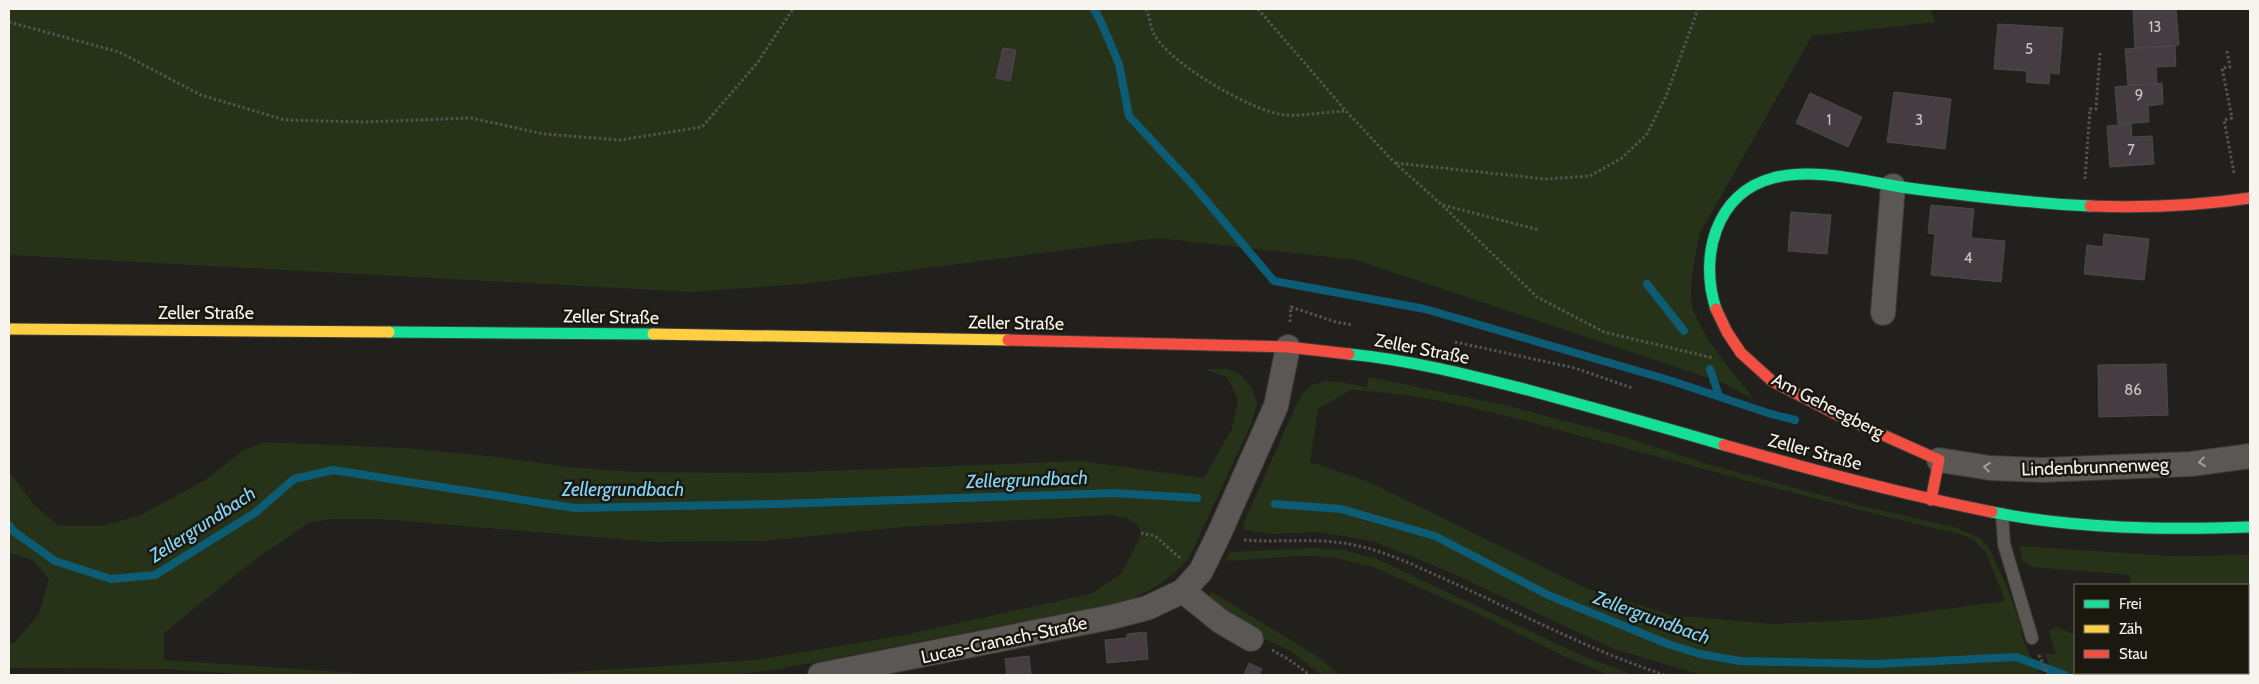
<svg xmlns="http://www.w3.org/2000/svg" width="2259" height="684" font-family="Cabin,sans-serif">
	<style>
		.green { fill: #273318; fill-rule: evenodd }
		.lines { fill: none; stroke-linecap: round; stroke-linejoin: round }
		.stream { stroke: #0d5c75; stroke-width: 8 }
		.building { fill: #463d42; stroke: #4c4a49 }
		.lane-casing { stroke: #3e3c39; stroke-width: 14 }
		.street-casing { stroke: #3e3c39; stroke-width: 26 }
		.fast-casing { stroke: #3e3c39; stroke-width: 13 }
		.slow-casing { stroke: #3e3c39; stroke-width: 13 }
		.jam-casing { stroke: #3e3c39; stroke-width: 13 }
		.path { stroke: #555451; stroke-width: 3; stroke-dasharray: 2.5 2.5; stroke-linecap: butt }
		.lane { stroke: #5a5754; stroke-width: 12 }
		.street { stroke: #5a5754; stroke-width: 24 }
		.fast { stroke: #16e098; stroke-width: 11 }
		.slow { stroke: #ffcf43; stroke-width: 11 }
		.jam { stroke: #f24e42; stroke-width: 11 }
		.oneway { stroke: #a19e9a }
		.labels { text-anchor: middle; stroke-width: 5; stroke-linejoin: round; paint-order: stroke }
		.number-label { font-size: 15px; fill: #cbc6c4 }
		.street-label { font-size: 18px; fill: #f7f4ef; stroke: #1b1810 }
		.water-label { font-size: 19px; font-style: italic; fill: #85d7f9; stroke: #1b1810 }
	</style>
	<rect width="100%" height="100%" fill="#22201c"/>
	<g class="green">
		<path d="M9 9H1931L1935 22 1812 36 1700 233C1696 252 1687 291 1693 309 1705 342 1734 374 1756 401L1726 384 1356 260 1158 238 803 284 692 292 9 255Z"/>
		<path d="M1204 369H1226L1240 374 1252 388 1257 404 1251 424 1190 556C1174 578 1152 590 1127 601L780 669 733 675H528L755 660 904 635 1090 594 1121 574 1139 540 1141 533 1138 525 1129 519 1112 515 902 527 763 541 653 542 379 519H331L308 523 248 565 164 633V660L385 675H257L165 669 9 668V643H14L39 614 49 579 32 560 9 553V472L34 505 59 526H102L141 515 205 480 244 450 264 442 405 448 497 457 568 467 636 472 773 473 1079 461 1204 478 1232 429 1238 399 1227 377Z"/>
		<path d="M1369 377 1513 407 1625 437 1704 463 1858 505 1958 528 1980 538 1989 548 2008 589 2021 627 2022 638 2040 675H1701L1614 649 1445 570 1373 541 1319 532 1274 534 1254 532 1244 529 1243 525 1296 405C1300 400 1303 392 1308 388 1324 376 1348 384 1366 387ZM1351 390C1440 394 1528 422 1614 445 1729 476 1843 507 1959 534L1974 540 1986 552 2005 601 1874 619 1772 624 1670 615 1588 589 1369 482 1310 462 1318 409Z"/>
		<polygon points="2020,546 2171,556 2250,555 2250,652 2248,652 2248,585 2130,585 2130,575 2032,567 2022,560"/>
		<polygon points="1314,548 1343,550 1377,559 1583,656 1634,675 1609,675 1568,658 1470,610 1373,567 1331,557 1298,556 1226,561 1230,552"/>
		<polygon points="1212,592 1315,655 1340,675 1322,675 1290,651 1257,635 1207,601"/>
		<polygon points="2057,627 2075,635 2075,673 2137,673 2142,675 2054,675 2045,654 2056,654 2049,631"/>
	</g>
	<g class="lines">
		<g class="stream">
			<polyline points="1094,9 1102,24 1119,64 1129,116 1192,184 1274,281 1425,309 1672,381 1771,414 1795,420"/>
			<polyline points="1647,284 1684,331"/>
			<polyline points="1710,369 1719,396"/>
			<polyline points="1275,504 1341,509 1435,536 1548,595 1668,644 1700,654 1740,661 1876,664 2016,657 2065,675"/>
			<polyline points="9,525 13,531 55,561 111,579 155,575 255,513 294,479 333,470 575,508 776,504 1114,493 1197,498"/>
		</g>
	</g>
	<g class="building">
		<polygon points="2133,9 2176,9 2179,45 2135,48"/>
		<polygon points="1998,24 2063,28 2059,74 2050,73 2049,84 2026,82 2027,71 1994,69"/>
		<polygon points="2175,46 2176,66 2156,67 2157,84 2128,85 2125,49"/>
		<polygon points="1003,48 1016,50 1010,81 996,78"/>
		<polygon points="2162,83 2163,104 2148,106 2149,122 2118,124 2115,87"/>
		<polygon points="1894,92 1951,99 1945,149 1887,142"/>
		<polygon points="1810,93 1862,117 1848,147 1796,123"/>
		<polygon points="2131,124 2132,137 2152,136 2154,164 2110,167 2107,126"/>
		<polygon points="1931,205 1974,209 1971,238 2005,241 2001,282 1931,275 1935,234 1928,233"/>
		<polygon points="1791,212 1831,215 1827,254 1788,251"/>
		<polygon points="2104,234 2149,239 2144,280 2084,274 2087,245 2103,247"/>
		<polygon points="2166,364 2168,415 2099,417 2098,365"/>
		<polygon points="1146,632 1148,659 1107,663 1105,640 1127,638 1127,634"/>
		<polygon points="1029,656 1031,675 1007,675 1005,659"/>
		<polygon points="1249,663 1262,669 1259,675 1244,675"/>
	</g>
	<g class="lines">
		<defs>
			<polyline id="lane" points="2002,514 2004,544 2032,638"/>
			<g id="street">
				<polyline points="1883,313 1893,186"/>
				<polyline points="1939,460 1990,468 2042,470 2191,464 2250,456"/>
				<polyline points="1183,591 1220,621 1251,639"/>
				<polyline points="820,675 1112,617 1147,608 1183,591 1201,571 1219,534 1276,406 1288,347"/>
			</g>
			<g id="fast">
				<path d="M1716 309C1699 258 1715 193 1773 178 1816 167 1866 182 1908 188 1969 196 2030 203 2090 206"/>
				<polyline points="389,332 653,334"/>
				<path d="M1349 354C1410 360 1469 375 1528 390 1594 408 1659 426 1724 445"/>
				<path d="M1992 512C2076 529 2165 530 2250 527"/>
			</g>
			<g id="slow">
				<polyline points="9,329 389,332"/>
				<polyline points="653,334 1008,340"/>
			</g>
			<g id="jam">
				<path d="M2090 206C2144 208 2196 206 2250 198"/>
				<polyline points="1716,309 1727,332 1741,353 1772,381 1836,414 1939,460 1931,500"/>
				<polyline points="1008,340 1288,347 1349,354"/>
				<path d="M1724 445C1813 470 1901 494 1992 512"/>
			</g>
		</defs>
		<use href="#lane" class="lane-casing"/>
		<use href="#street" class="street-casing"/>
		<use href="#fast" class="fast-casing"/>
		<use href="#slow" class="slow-casing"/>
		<use href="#jam" class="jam-casing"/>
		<g class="path">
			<path d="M1146 9C1150 17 1150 26 1154 34 1169 63 1252 112 1285 115 1304 116 1326 112 1346 111"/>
			<polyline points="1258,9 1346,111 1394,162 1442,205 1537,297 1604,332 1713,358"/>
			<polyline points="9,22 119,52 201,95 285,120 364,122 471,118 544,134 620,140 702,127 758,62 793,9"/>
			<polyline points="2227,51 2230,67 2222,68 2232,118 2224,120 2234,173"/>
			<polyline points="1396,163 1545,179 1590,176 1622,158 1647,134 1666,96 1698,9"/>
			<polyline points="2085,179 2090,109 2096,109 2100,53"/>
			<polyline points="1443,205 1539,230"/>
			<polyline points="1290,322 1291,307 1336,322 1353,325"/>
			<polyline points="1455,342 1575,368 1632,388"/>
			<polyline points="1141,533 1155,536 1180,558"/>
			<path d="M1244 540C1281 543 1317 537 1354 545 1390 552 1426 571 1460 586 1528 617 1594 652 1665 675"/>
			<polyline points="1272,650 1288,659 1310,675"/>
			<polyline points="2039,655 2048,675"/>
		</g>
		<use href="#lane" class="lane"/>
		<use href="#street" class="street"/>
		<use href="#fast" class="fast"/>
		<use href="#slow" class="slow"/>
		<use href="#jam" class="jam"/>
	</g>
	<defs><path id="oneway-chevron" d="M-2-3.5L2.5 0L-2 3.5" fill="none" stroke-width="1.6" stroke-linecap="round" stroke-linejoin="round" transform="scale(1.25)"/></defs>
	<g class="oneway">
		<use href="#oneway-chevron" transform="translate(2202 462) rotate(173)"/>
		<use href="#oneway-chevron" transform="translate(1987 467) rotate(-173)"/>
	</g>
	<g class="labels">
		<g class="number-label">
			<text x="2155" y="32">13</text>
			<text x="2029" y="54">5</text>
			<text x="2139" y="100">9</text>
			<text x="1829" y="125">1</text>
			<text x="1919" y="125">3</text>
			<text x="2131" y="155">7</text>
			<text x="1968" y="263">4</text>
			<text x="2133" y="395">86</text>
		</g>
		<g class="street-label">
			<text x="206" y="319">Zeller Straße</text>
			<text transform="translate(611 317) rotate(1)" y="6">Zeller Straße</text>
			<text transform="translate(1016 323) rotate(1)" y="6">Zeller Straße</text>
			<text transform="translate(1422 349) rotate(11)" y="6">Zeller Straße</text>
			<text transform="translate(1828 406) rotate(27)" y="6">Am Geheegberg</text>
			<text transform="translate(1815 452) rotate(15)" y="6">Zeller Straße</text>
			<text transform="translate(2095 467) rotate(-2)" y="6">Lindenbrunnenweg</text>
			<text transform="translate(1004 640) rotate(-12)" y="6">Lucas-Cranach-Straße</text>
		</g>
		<g class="water-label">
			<text transform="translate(1027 479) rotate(-2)" y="7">Zellergrundbach</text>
			<text x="623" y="496">Zellergrundbach</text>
			<text transform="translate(202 524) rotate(-33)" y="7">Zellergrundbach</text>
			<text transform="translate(1652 617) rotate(20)" y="7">Zellergrundbach</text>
		</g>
	</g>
	<rect width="2259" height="684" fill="none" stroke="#f7f4ef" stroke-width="20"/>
	<rect x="2074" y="584" width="175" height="90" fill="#1b1810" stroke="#737069"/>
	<rect x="2084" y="600" width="25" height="8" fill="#16e098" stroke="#737069"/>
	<text x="2119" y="609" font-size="15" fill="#f7f4ef">Frei</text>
	<rect x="2084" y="625" width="25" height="8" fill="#ffcf43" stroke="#737069"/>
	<text x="2119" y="634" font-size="15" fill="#f7f4ef">Zäh</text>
	<rect x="2084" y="650" width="25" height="8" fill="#f24e42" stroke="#737069"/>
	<text x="2119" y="659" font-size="15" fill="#f7f4ef">Stau</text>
</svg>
